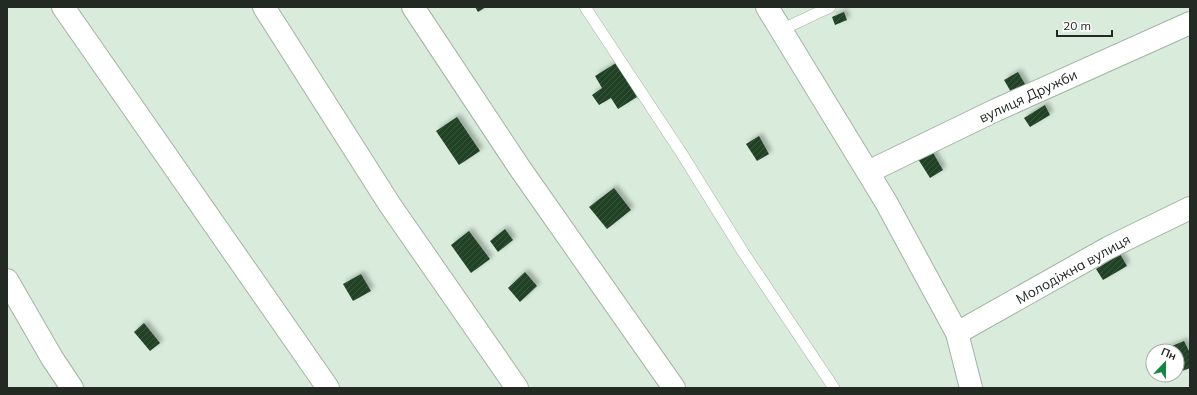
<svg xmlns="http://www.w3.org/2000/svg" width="1197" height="395" font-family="Mulish,sans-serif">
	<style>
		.building { fill: url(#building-hatch); filter: url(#shadow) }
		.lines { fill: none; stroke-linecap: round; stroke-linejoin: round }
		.lane-casing { stroke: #a2b4a5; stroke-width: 12 }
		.street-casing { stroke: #a2b4a5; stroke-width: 24 }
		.lane { stroke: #fff; stroke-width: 11 }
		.street { stroke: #fff; stroke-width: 22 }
		.labels { text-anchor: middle; stroke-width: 4; stroke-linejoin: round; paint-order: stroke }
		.street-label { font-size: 14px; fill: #232a24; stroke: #fff }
	</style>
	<defs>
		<pattern id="building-hatch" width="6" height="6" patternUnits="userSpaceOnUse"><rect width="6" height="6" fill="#204228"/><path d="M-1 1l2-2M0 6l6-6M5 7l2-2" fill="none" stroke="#38553e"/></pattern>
		<filter id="shadow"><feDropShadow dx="3.5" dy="-3.5" stdDeviation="2" flood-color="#0004"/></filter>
	</defs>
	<rect width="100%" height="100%" fill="#d9ecdc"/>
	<g class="building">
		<polygon points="475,7 486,7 478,12"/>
		<polygon points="844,12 847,20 835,25 832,17"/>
		<polygon points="616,63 637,97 618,109 611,98 599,105 592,95 602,88 595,76"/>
		<polygon points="1018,72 1029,91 1015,99 1004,80"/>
		<polygon points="1045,105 1050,115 1030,127 1024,118"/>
		<polygon points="457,117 480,151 459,165 436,131"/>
		<polygon points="759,136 769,154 757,161 746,144"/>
		<polygon points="932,151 943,170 930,178 918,159"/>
		<polygon points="614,188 631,210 607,229 589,207"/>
		<polygon points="505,229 513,240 498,252 490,241"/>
		<polygon points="469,231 490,259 471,273 451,245"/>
		<polygon points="1120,254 1127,266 1103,280 1096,269"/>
		<polygon points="525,272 537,286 520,302 508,288"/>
		<polygon points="361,274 371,291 353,301 343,284"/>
		<polygon points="144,323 160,343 150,351 134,332"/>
		<polygon points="1184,341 1190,353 1190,368 1177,373 1177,351 1160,351"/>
	</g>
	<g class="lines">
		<defs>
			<g id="lane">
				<polyline points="585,7 682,154 743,252 834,388"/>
				<polyline points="781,30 830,7"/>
			</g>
			<g id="street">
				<polyline points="63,7 328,388"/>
				<polyline points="264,7 390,205 517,388"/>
				<polyline points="413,7 519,167 674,388"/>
				<polyline points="767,7 886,202 957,333 971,388"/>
				<polyline points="868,172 996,110 1190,23"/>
				<polyline points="7,280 52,358 72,388"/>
				<polyline points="957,333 1108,248 1190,208"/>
			</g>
		</defs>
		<use href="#lane" class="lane-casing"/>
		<use href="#street" class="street-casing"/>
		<use href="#lane" class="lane"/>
		<use href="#street" class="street"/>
	</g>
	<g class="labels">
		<g class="street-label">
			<text transform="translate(1028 96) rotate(-25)" y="5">вулиця Дружби</text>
			<text transform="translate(1073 269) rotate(-29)" y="5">Молодіжна вулиця</text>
		</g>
	</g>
	<rect width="1197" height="395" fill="none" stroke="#232a24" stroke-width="16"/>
	<g transform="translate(1165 363) rotate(22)"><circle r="19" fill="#ffffff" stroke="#a7aaa7"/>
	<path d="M0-3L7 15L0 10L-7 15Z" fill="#12863e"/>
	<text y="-6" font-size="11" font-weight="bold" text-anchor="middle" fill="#232a24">Пн</text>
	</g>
	<path d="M1057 30v6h55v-6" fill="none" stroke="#232a24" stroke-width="2"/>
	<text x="1063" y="30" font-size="12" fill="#232a24" stroke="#ffffff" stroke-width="3" paint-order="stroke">20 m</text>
</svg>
